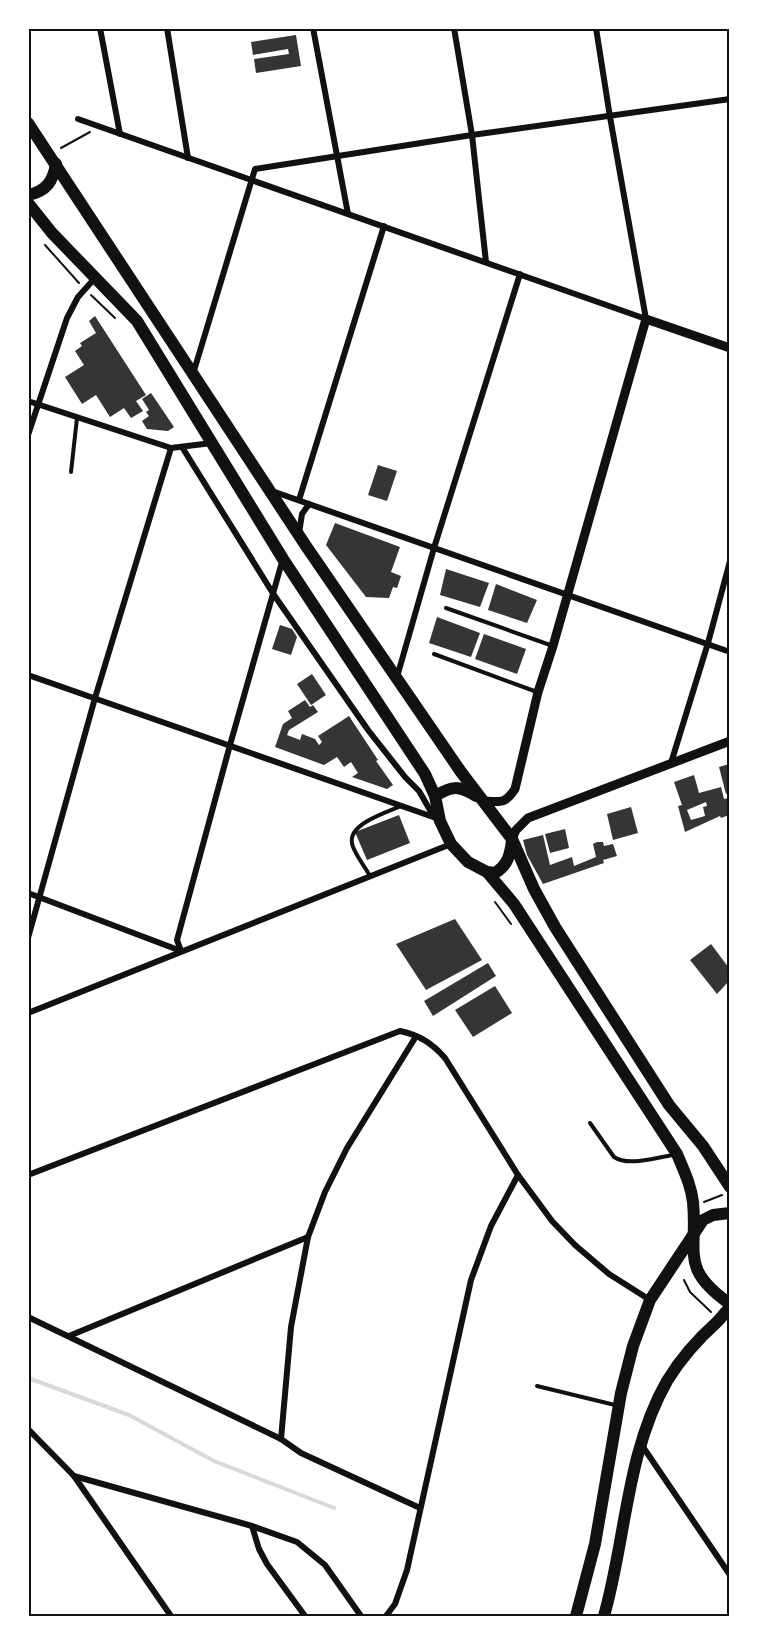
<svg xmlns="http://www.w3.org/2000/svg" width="758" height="1645" font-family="Montserrat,sans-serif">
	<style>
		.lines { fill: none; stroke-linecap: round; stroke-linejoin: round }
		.stream { stroke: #d9d9d9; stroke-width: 4 }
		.building { fill: #353535; fill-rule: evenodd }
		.path { stroke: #111; stroke-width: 2 }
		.service { stroke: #111; stroke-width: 4 }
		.minor { stroke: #111; stroke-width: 6 }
		.tertiary { stroke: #111; stroke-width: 9 }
		.primary { stroke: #111; stroke-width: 12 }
		.neatline { fill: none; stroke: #111; stroke-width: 2 }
	</style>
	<rect width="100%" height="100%" fill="#fff"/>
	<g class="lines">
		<polyline class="stream" points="28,1378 129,1415 214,1461 334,1508"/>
	</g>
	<g class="building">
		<polygon points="296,35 301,66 256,73 254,59 289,54 288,49 253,55 251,42"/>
		<polygon points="95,316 146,395 136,401 143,411 131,418 124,408 110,417 96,395 82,404 65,377 84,365 75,351 82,346 80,343 96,333 89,321"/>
		<polygon points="151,393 174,427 168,431 147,429 142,421 149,416 146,412 149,410 142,399"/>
		<polygon points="378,465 397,471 387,501 368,495"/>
		<polygon points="335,523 400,547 391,572 401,576 397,588 393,587 389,598 366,597 326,545"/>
		<polygon points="446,569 489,583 480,607 440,595"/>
		<polygon points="496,584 537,600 527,623 488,610"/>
		<polygon points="437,617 480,633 471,657 429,643"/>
		<polygon points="280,625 292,629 297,637 291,655 272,649"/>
		<polygon points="484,634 526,649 517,674 475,659"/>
		<polygon points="312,674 326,695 311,705 297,684"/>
		<polygon points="305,700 310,707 313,705 318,712 289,730 287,735 300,740 302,734 315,739 319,745 322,742 318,736 349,716 378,760 376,761 393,785 387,789 352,777 358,773 351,762 344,767 337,757 324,765 275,747 283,724 292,718 288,711"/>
		<polygon points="729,764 729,793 726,794 719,767"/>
		<path d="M694 775 699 793 721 787 724 799 729 798V815L721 818 720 816 685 832 678 806 682 805 674 782ZM706 802 707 806 703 807 705 816 691 820 687 810Z"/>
		<polygon points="631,807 638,833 613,840 607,814"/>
		<polygon points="399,815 410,843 367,860 355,832"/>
		<polygon points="565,829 569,848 550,853 545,834"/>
		<polygon points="543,835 550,865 572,857 574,866 596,857 593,844 597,842 603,842 604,846 613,844 617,856 603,860 604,863 598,865 543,884 527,855 523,840"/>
		<polygon points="455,919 482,960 426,990 396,944"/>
		<polygon points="711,944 729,968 729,981 717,994 690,960"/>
		<polygon points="488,963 496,976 433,1016 424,1001"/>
		<polygon points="495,986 512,1013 473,1037 455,1010"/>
	</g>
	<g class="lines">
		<g class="path">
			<polyline points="61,148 90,132"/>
			<polyline points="45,245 79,283"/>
			<polyline points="91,295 115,318"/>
			<polyline points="495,902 511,924"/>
			<polyline points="704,1202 722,1195"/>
			<polyline points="684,1280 690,1292 711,1312"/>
		</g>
		<g class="service">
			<polyline points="71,472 77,418"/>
			<polyline points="446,608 553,646"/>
			<polyline points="434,654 537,692"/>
			<path d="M370 876C366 868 353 852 352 843 348 824 387 812 401 806"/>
			<path d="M590 1123 614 1157C629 1167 656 1157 674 1155"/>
			<polyline points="537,1386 615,1405"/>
		</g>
		<g class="minor">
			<polyline points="100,28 120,134"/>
			<polyline points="167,28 188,158"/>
			<polyline points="313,28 348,214"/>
			<polyline points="454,28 472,135 486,262"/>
			<polyline points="78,119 646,319 610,117 596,28"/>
			<polyline points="193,374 255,169 472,135 730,99"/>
			<polyline points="28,401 171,448 212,443"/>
			<polyline points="28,435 67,318 78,297 95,278"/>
			<polyline points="182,447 274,595 368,730 405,777 419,791 434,817"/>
			<polyline points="272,491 730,652"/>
			<polyline points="299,500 384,226"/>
			<polyline points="299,533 302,514 309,504"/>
			<polyline points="28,675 436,818"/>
			<polyline points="397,677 434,548 520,274"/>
			<polyline points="671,763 708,643 730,561"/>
			<polyline points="28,893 181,951"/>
			<polyline points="28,938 95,698 171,448"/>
			<polyline points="181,951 177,940 230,745 282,562"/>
			<polyline points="28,1013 451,844"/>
			<path d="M28 1175 400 1031C419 1035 432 1043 445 1058L518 1175 552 1221 575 1245 609 1274 650 1300"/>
			<polyline points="28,1317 281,1439 301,1453 420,1508"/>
			<polyline points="69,1336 308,1237"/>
			<polyline points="28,1429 74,1476 171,1616"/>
			<polyline points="281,1439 291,1327 308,1237 325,1192 347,1148 415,1038"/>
			<polyline points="641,1444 730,1575"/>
			<polyline points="74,1476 252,1526 297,1542 325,1565 361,1616"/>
			<polyline points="252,1526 259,1549 267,1564 305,1616"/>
			<polyline points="386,1616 395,1604 407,1570 471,1280 491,1226 518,1175"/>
		</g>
		<g class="tertiary">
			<path d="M484 801C501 802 505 804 515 789L538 692 553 646 646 319 730 348"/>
			<polyline points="512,839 516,830 528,818 730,741"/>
		</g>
		<g class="primary">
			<polyline points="28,123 306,546 461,772 512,839 534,889 555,927 669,1105 703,1146 730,1187"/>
			<path d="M28 195C47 191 53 181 56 164"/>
			<path d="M28 203 52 233 137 321 283 559 425 774 435 796 440 821 451 844 468 862 487 872 514 904 677 1154C684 1171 691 1185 693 1202 698 1253 679 1268 730 1304"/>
			<path d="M435 796C452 786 458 785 476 796"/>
			<path d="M487 872 495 873C508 865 510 855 512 841"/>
			<polyline points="576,1616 595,1544 621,1393 633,1346 650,1300 703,1220 713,1215 730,1213"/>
			<path d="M604 1616C626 1539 626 1453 667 1381 681 1358 698 1339 717 1322 722 1317 725 1312 730 1308"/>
		</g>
	</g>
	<rect width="758" height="1645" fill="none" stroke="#ffffff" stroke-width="60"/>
	<rect x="30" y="30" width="698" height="1585" class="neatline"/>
</svg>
